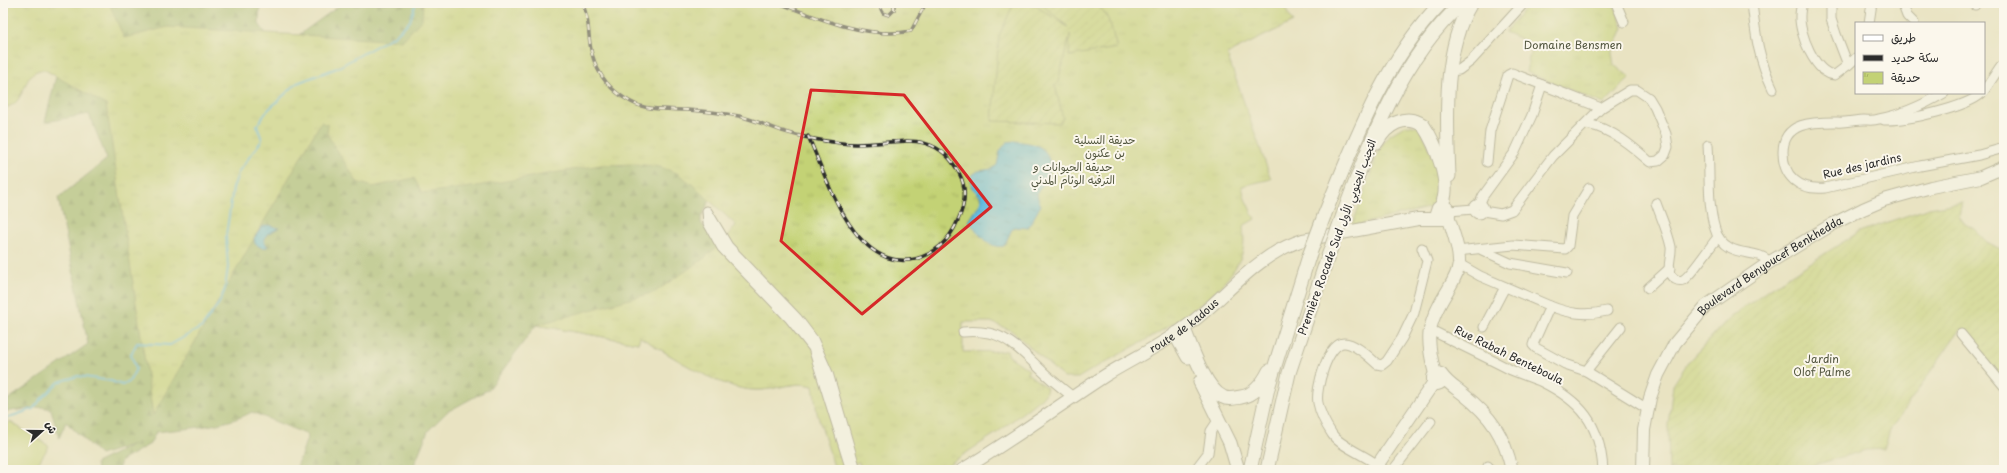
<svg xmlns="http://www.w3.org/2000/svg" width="2007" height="473" font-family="'Playpen Sans','Playpen Sans Arabic',sans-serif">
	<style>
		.grass { fill: #c3d275; stroke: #777e50 }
		.forest { fill: url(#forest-firs); stroke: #627048 }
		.park { fill: url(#park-tufts); stroke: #777e50 }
		.garden { fill: url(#garden-furrows); stroke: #777e50 }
		.water { fill: url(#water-ripples); stroke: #467284 }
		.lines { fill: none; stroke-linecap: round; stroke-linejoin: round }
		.stream { stroke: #60badd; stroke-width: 2 }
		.minor-casing { stroke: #8a8776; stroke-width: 11 }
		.major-casing { stroke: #8a8776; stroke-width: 14 }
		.highway-casing { stroke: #8a8776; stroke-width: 15 }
		.minor { stroke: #fff; stroke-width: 9 }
		.major { stroke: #fff; stroke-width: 12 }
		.highway { stroke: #fff; stroke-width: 13 }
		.rail-casing { stroke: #2b2b2b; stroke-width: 3.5 }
		.rail { stroke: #fbf7ec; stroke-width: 2; stroke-dasharray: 6; stroke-linecap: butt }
		.highway-bridge-casing { stroke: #8a8776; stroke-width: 15; stroke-linecap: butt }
		.highway-bridge { stroke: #fff; stroke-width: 13 }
		.marked { fill: none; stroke: #d62828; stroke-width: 3; stroke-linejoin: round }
		.labels { text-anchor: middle; stroke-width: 4; stroke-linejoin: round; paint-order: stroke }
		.park-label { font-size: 11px; fill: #51553e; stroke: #fbf7ec }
		.street-label { font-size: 11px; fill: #2b2b2b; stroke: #fbf7ec }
	</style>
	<defs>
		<pattern id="forest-firs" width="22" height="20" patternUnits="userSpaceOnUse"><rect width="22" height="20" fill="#9ab466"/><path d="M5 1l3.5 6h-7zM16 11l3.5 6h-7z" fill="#7e9354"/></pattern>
		<pattern id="park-tufts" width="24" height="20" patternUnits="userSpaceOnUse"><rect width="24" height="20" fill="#c3d275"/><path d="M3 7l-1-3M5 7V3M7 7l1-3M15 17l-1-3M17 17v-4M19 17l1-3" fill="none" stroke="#a8b465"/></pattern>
		<pattern id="garden-furrows" width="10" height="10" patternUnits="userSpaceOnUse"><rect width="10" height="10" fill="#c3d275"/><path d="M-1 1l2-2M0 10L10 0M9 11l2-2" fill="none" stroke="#a8b465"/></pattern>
		<pattern id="water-ripples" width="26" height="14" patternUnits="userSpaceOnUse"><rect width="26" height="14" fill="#60badd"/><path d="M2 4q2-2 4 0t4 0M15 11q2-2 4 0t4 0" fill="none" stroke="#4f97b3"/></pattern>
	</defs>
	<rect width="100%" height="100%" fill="#fbf7ec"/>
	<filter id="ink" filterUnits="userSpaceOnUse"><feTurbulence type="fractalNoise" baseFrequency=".025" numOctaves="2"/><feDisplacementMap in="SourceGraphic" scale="8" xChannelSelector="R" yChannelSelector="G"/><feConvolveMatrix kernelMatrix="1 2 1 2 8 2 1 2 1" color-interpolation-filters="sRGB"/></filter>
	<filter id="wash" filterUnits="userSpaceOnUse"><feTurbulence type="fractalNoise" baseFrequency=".012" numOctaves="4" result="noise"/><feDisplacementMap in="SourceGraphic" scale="16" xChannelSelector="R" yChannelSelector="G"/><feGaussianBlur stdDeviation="0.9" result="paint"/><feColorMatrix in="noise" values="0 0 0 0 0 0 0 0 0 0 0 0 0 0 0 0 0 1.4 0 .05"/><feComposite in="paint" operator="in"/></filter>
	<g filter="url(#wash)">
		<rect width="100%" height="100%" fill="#e9e3c2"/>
		<polygon class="grass" points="9,421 49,446 34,470 3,470 3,432"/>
		<path class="forest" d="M3 3H260L259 24 278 50 343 3H744L710 200 701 218V223L728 256 813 386C794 380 774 391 756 390 721 390 670 355 640 337L638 343 536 325 489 389 447 412 428 431 412 470H296L308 435 252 412C224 427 188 428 156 432L150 444 121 461 118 470H97L96 463 134 444 100 455 66 422 59 438 51 409 42 407 3 412V403L88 344 58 198 107 159 89 114 45 122 58 68Z"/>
		<g class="park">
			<path d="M3 3H109L124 38 168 27 402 41 422 19 423 3H1282L1293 22 1227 54 1271 179 1242 186 1245 199 1255 219 1243 226C1244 238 1245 249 1240 259 1216 311 1126 348 1078 378H1064L1012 331 991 322H963V352L1007 351 1009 356 1029 370 1027 373 1047 388 1045 395 998 432 940 470H861L859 462 835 470 817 413 813 386C794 380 774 391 756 390 719 390 671 355 640 337L638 343 536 325 655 292 703 259 727 238 736 225 693 185 677 173 660 167 636 164 601 165 471 187 422 193 414 178 373 187 357 182 327 134 328 125 321 122 153 415 106 105 45 70C27 68 26 90 17 101 14 105 8 107 3 109Z"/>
			<polygon points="1532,3 1614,3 1623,28 1612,53 1614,65 1630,77 1604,104 1526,72 1532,44 1505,32 1521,13"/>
			<polygon points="1406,125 1420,127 1442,176 1439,203 1428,208 1352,226 1379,150 1388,136"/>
		</g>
		<g class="garden">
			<path d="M1014 3H1031L1068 27 1040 3C1054 3 1087 0 1098 6 1110 14 1113 36 1117 48L1069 56 1070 34 1058 82 1055 85 1063 118 1060 123 992 121 999 36Z"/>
			<polygon points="1962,202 1959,216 1965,224 1974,229 1987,242 2004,251 2004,382 1960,329 1890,430 1884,449 1866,450 1796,470 1669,470 1668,425 1673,385 1689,361 1726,321 1769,289 1859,232 1929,208"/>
		</g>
		<g class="water">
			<path d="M1015 141C1030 143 1045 144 1049 160 1051 165 1050 173 1048 178 1042 190 1032 189 1041 205L1028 228 1013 227 1004 246C989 250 977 232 969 221L981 202 980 196 972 188 971 176 978 171 992 169 997 165 1000 151 1007 142Z"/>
			<polygon points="268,225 279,228 267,234 264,241 268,247 262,248 255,244 254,238 262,227"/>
		</g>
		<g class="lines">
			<polyline class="stream" points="3,419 33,409 43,397 59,382 78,376 111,381 122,385 129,382 136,369 131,354 137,343 170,345 202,327 219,303 225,289 228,267 226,236 233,188 239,171 262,140 257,125 268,110 297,83 337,68 394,36 410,21 416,3"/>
		</g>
	</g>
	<g filter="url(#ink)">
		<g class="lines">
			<defs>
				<g id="minor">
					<polyline points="1616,3 1624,22"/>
					<path d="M1752 3C1756 37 1758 57 1773 89"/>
					<path d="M1802 3C1801 7 1800 12 1800 16 1799 33 1815 74 1835 75L1848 65 1836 34 1831 19V3"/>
					<polyline points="1902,3 1907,16 1914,23"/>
					<polyline points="1975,3 1975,5"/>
					<polyline points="1869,23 1872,3"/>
					<polyline points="1848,65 1856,58"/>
					<polyline points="1450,71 1459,70 1471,61 1524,3"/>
					<polyline points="1984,91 2000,67"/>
					<path d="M1944 93C1925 104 1901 115 1879 119 1873 121 1869 120 1864 120 1855 120 1845 123 1837 122 1815 122 1783 121 1783 152 1783 163 1786 173 1794 180 1803 188 1814 189 1825 188L1920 166 1979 155 2004 148"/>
					<path d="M1884 120C1906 121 1966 108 1982 93"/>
					<path d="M1708 145C1710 172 1707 203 1715 229 1717 237 1723 244 1730 248 1743 255 1759 251 1770 262"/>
					<polyline points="1487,162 1490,131 1508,75 1512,73 1601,108"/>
					<polyline points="1480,203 1483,196 1515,152 1532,115 1542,85"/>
					<path d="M1656 203C1661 217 1668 232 1671 247 1672 255 1667 266 1670 274 1672 278 1678 282 1683 280 1691 276 1711 245 1718 237"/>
					<circle cx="1479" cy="209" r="5"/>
					<polyline points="1449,211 1474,209"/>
					<path d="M1483 211 1501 214 1512 210 1553 156 1601 108 1630 90H1637L1649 98 1655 108 1666 134 1668 147 1665 155 1658 161 1650 162C1632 146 1612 129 1587 124"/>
					<polyline points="1482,250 1510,263 1567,273"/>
					<polyline points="1457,251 1513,245 1565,249 1568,246 1572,216 1589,188"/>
					<polyline points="1459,264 1480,276 1550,306 1534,342 1533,345 1536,348 1565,364 1586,371 1649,410"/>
					<polyline points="1648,288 1670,268"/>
					<path d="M1550 306C1570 314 1586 316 1607 311"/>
					<polyline points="1484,327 1505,287"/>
					<path d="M1429 329C1456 343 1484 356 1511 370 1520 374 1530 377 1540 381 1581 401 1600 423 1603 470"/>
					<path d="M963 332C999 329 1011 341 1036 365 1047 376 1060 387 1073 397"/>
					<polyline points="1961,334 2004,386"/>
					<polyline points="1586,371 1621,327"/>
					<polyline points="851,470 813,348 790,319 722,248 708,223 707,211 728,246 797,318 813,339 828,373 856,470"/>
					<polyline points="1195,470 1208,453 1211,431 1219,419"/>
					<path d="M1384 470C1371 457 1340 447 1332 434 1326 425 1320 413 1318 403 1315 389 1328 343 1344 343 1355 343 1369 357 1377 364L1382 365 1387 361 1402 338 1414 313 1427 261 1422 248"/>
					<polyline points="1393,470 1431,421"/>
					<polyline points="1487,470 1488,466"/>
				</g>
				<g id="major">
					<path d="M1435 374C1426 339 1426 327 1445 295 1450 286 1458 275 1459 264 1460 249 1452 230 1448 216"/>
					<path d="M1443 379 1440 383 1437 384 1433 381V377L1437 373 1441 374C1447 383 1454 387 1463 394 1491 416 1504 435 1512 470"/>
					<path id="s1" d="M962 470C1011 441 1058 406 1106 375 1132 359 1160 346 1184 328 1224 300 1254 255 1303 240L1418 219H1445L1449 215 1447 208 1444 206 1438 208 1436 214 1439 218"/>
					<polyline points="1374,470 1434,382"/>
					<path id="s2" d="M1643 470 1644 430 1650 398 1658 375 1675 343 1706 306 1770 262 1833 224 1863 209 1884 200 1931 187 1981 177 2004 167"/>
				</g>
				<g id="highway">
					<path d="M1377 142C1386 125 1405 113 1423 125 1436 144 1453 186 1441 206"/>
					<path d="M1449 176C1447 122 1442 50 1471 3"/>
					<path d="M1343 215C1371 139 1401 59 1462 3"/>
					<path d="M1324 216C1355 140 1384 62 1441 3"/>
					<path d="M1184 329C1191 346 1205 389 1223 397 1228 400 1235 398 1241 397 1255 395 1263 383 1269 371"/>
					<polyline points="1175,334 1188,357"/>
					<polyline points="1200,382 1230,443 1238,470"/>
					<polyline points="1250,470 1268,388 1309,256"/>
					<polyline points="1267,470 1289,373 1327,259"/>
				</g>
			</defs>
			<use href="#minor" class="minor-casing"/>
			<use href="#major" class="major-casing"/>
			<use href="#highway" class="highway-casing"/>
			<use href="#minor" class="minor"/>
			<use href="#major" class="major"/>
			<use href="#highway" class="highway"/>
			<defs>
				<g id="rail">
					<path d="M582 3C591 22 587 36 592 54 598 76 612 92 631 102 647 111 669 109 687 110 704 111 722 113 739 116 754 120 768 126 782 131 801 137 822 141 841 143 886 150 932 121 959 173 967 188 965 205 958 220 950 239 936 254 915 259 854 273 827 178 808 136"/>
					<path d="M779 3C817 18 870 40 911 31L926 3"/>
					<polyline points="880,3 881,9 883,13 889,15 894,10 894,3"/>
				</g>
			</defs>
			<use href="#rail" class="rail-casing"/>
			<use href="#rail" class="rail"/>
			<defs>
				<g id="highway-bridge">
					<polyline points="1309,256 1324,216"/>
					<polyline points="1327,259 1343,215"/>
				</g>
			</defs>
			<use href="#highway-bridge" class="highway-bridge-casing"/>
			<use href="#highway-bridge" class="highway-bridge"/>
		</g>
	</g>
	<path d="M0 0H2007V473H0ZM811 90 904 95 991 207 862 314 781 241Z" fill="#e9e3c2" fill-opacity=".55" fill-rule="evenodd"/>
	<path class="marked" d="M811 90 904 95 991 207 862 314 781 241Z"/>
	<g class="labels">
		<g class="park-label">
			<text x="1573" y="49">Domaine Bensmen</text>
			<text x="1105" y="144">حديقة التسلية<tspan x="1105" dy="13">بن عكنون</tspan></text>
			<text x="1073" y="171">حديقة الحيوانات و<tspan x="1073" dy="13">الترفيه الوئام المدني</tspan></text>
			<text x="1822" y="363">Jardin<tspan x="1822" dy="13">Olof Palme</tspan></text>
		</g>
		<g class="street-label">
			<text transform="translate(1862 166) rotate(-13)" y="4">Rue des jardins</text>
			<text transform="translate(1337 237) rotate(-70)" y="4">Première Rocade Sud التجنب الجنوبي الأول</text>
			<text dy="4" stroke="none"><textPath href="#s2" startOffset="257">Boulevard Benyoucef Benkhedda</textPath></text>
			<text dy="4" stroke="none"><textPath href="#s1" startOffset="265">route de kadous</textPath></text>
			<text transform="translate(1509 355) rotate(26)" y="4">Rue Rabah Benteboula</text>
		</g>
	</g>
	<rect width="2007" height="473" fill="none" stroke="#fbf7ec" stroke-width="16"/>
	<rect x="1855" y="22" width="130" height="72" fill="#fbf7ec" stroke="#a8a59f"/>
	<rect x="1863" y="35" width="20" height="6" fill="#ffffff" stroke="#a8a59f"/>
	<text x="1891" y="42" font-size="12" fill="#2b2b2b">طريق</text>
	<rect x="1863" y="55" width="20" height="6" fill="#2b2b2b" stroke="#a8a59f"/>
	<text x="1891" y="62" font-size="12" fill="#2b2b2b">سكة حديد</text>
	<rect x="1863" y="72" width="20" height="12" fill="url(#park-tufts)" stroke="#a8a59f"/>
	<text x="1891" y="82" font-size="12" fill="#2b2b2b">حديقة</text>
	<g transform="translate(42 431) rotate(69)" stroke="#fbf7ec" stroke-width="3" paint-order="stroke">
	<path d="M0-3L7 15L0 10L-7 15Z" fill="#2b2b2b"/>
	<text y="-6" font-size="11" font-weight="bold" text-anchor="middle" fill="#2b2b2b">ش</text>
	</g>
</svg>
